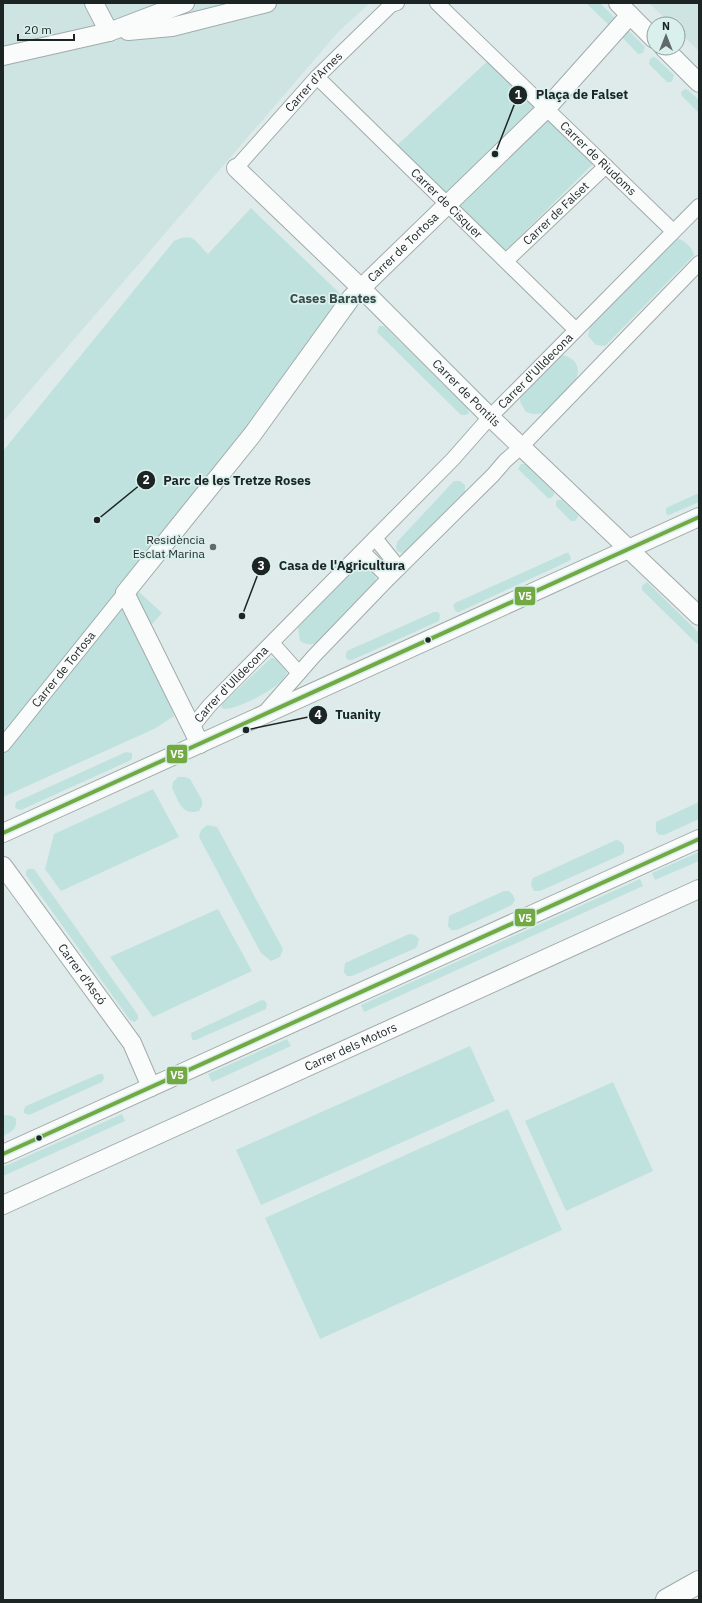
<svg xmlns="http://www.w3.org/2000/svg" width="702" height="1603" font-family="'IBM Plex Sans',sans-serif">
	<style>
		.built { fill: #cde4e2 }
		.green { fill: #bfe2de }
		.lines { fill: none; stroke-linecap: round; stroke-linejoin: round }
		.pedestrian-casing { stroke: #a1abaa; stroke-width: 16 }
		.minor-casing { stroke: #a1abaa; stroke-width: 20 }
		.trunk-casing { stroke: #a1abaa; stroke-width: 24 }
		.pedestrian { stroke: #fafcfc; stroke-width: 14 }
		.minor { stroke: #fafcfc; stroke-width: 18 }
		.trunk { stroke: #fafcfc; stroke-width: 22 }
		.bus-1-casing { stroke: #daf0ed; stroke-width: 7 }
		.bus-1 { stroke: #72a943; stroke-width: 4 }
		.poi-dot { fill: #616a69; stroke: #daf0ed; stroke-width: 1.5 }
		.bus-dot { fill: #1d2524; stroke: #daf0ed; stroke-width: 1.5 }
		.labels { text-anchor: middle; stroke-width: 3.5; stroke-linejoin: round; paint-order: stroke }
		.street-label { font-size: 12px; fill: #1d2524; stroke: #daf0ed }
		.poi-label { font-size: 12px; fill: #1d2524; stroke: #daf0ed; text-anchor: end }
		.neighbourhood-label { font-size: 13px; font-weight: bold; fill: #384b49; stroke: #daf0ed }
		.leader { fill: none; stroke: #1d2524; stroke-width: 1.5 }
		.callout-dot { fill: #1d2524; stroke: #daf0ed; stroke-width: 1.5 }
		.mark-label { font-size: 12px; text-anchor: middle; font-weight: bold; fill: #fff }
		.callout-label { font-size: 13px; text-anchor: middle; font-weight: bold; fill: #1d2524; stroke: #daf0ed; stroke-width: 3.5; stroke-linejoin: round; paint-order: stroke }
		.line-badge { stroke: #daf0ed; stroke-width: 1.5 }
		.badge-label { font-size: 11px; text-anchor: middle; font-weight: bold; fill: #fff }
	</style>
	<rect width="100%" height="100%" fill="#dfebea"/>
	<g class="built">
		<polygon points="3,3 370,3 339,31 3,422"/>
		<polygon points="649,3 699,3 699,51 678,31 678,24 671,24"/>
	</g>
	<g class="green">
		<polygon points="586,3 600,3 615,18 615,21 613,24 609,25"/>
		<polygon points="628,30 645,47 643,53 638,54 621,36"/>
		<polygon points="492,57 598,159 500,256 392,150"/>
		<polygon points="653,57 656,58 674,75 672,82 667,82 649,64 650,59"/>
		<polygon points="685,89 688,90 699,100 699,113 682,96 681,92"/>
		<path d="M251 208 356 309 137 590 162 613 146 631 174 716 154 729 3 797V451L174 241C195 232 194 241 208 254Z"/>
		<path d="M677 238C686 242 691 246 694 255L605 346 596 345 588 336 590 327 593 320Z"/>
		<polygon points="379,326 384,326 468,409 469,413 466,415 461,415 377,332"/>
		<path d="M560 355C574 356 583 367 575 381 569 391 552 404 544 413L533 414 526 412 521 404 519 396Z"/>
		<polygon points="521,464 525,464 554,492 554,495 551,498 548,498 518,469"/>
		<polygon points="454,481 460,481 465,485 465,492 408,550 402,553 397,551 396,547 397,542"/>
		<polygon points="699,493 699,502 669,515 666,514 666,508"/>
		<polygon points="559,500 562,500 578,515 578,517 575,521 571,521 556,506 556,501"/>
		<polygon points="566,553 569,553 571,559 569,561 459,612 456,612 453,606 455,603"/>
		<path d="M365 564C375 568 377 576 375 586L318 643C310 645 306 645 300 641L298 627 357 565Z"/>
		<polygon points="647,582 699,633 699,644 696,643 642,590 642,586"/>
		<polygon points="434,612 438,612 440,615 439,621 352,660 349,660 346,658 346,654 347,651"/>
		<path d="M271 658C281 659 285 664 287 673 285 676 283 679 281 681 271 692 237 709 224 709L221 707 223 703Z"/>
		<polygon points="126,752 132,753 132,757 131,760 21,810 15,808 16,802"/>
		<path d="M178 777H185L190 779 202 800V806L199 811C181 816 179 801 172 788L173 782Z"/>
		<polygon points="153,789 179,837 61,891 45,869 54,834"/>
		<polygon points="699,802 699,819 664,835 659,835 656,831 656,822"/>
		<polygon points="207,825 217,827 283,949 280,957 271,961 261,953 199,837 201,830"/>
		<path d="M616 840C624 841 626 847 623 854L540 891H534C531 886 530 883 533 878Z"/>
		<polygon points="699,852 699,861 655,880 652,873"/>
		<polygon points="28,869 34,869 138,1015 138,1019 135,1022 130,1020 26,875 26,872"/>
		<polygon points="640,879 643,886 364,1012 361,1005"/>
		<polygon points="504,891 509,891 513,895 515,900 512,905 457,930 451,930 448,926 449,916"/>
		<polygon points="218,909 252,971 153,1017 110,957"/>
		<polygon points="409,934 415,935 419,939 418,944 416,948 352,976 347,976 344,972 345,963"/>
		<polygon points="262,1000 265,1001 267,1004 266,1009 196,1040 192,1040 191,1033"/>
		<polygon points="287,1039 291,1046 212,1082 208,1074"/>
		<polygon points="470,1046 495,1101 261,1205 236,1150"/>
		<polygon points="99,1074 103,1074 104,1078 102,1082 29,1115 24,1113 24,1109 26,1106"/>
		<polygon points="613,1082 653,1171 566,1211 525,1121"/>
		<polygon points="508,1109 562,1230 320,1339 265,1218"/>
		<polygon points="122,1114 125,1121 3,1176 3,1167"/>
		<path d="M5 1115 12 1116 16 1119C17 1130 12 1131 3 1136V1116Z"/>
	</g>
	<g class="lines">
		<defs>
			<g id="pedestrian">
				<path id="s1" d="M437 3 673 231"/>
				<path id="s2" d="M317 77 576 330"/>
				<path id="s3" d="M236 168 317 77 391 5 397 3"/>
				<path id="s4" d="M506 261 606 166"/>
				<polyline points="375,538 399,568"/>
				<polyline points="363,552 389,578"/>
				<polyline points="272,643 299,673"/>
				<polyline points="265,712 314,656 389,578 493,475 505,461 522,446 699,263"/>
				<path id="s5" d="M192 727 209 706 453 459 490 417 699 206"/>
				<path id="s6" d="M3 745 125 593"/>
			</g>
			<g id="minor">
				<polyline points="94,3 109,32"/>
				<polyline points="618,3 654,39"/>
				<polyline points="128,31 172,27 267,3"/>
				<polyline points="664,48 699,83"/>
				<polyline points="3,56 109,32 185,3"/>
				<path id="s7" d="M236 168 361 288 490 417 699 616"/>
				<path id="s8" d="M200 744 125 593 252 435 351 298 546 109 630 15"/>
				<polyline points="3,833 699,517"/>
				<path id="s9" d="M3 866 132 1043 151 1087"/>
				<polyline points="3,1154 699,839"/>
				<path id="s10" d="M3 1205 699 889"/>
			</g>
			<polyline id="trunk" points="667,1600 699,1582"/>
		</defs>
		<use href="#pedestrian" class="pedestrian-casing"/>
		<use href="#minor" class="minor-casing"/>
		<use href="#trunk" class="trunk-casing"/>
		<use href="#pedestrian" class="pedestrian"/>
		<use href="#minor" class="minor"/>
		<use href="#trunk" class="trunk"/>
		<defs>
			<g id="bus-1">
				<polyline points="3,833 699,517"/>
				<polyline points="3,1154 699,839"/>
			</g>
		</defs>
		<use href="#bus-1" class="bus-1-casing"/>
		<use href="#bus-1" class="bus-1"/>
	</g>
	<circle class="poi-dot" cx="213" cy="547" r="4"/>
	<g class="bus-dot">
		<circle cx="428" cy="640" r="3.5"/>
		<circle cx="39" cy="1138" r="3.5"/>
	</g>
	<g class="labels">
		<g class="street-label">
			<text dy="4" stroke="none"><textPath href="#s3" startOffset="116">Carrer d'Arnes</textPath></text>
			<text dy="4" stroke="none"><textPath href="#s1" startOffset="224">Carrer de Riudoms</textPath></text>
			<text dy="4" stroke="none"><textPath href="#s2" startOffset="181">Carrer de Cisquer</textPath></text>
			<text dy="4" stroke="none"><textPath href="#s4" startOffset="69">Carrer de Falset</textPath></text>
			<text dy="4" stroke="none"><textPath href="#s8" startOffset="613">Carrer de Tortosa</textPath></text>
			<text dy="4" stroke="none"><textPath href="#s5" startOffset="495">Carrer d'Ulldecona</textPath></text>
			<text dy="4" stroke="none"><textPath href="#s7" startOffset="322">Carrer de Pontils</textPath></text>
			<text dy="4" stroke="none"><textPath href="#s6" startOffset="97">Carrer de Tortosa</textPath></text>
			<text dy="4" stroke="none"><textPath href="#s5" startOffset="58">Carrer d'Ulldecona</textPath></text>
			<text dy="4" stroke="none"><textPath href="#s9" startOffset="134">Carrer d'Ascó</textPath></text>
			<text dy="4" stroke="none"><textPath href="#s10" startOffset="382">Carrer dels Motors</textPath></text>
		</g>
		<g class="poi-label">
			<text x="205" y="544">Residència<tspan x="205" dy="14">Esclat Marina</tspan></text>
		</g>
		<g class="neighbourhood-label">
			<text x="333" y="303">Cases Barates</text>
		</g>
	</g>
	<path class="leader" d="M495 154L518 95M97 520L146 480M242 616L261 566M246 730L318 715"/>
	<g class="callout-dot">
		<circle cx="495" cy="154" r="4"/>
		<circle cx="97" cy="520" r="4"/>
		<circle cx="242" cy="616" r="4"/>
		<circle cx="246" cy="730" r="4"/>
		<circle cx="518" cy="95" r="10"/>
		<circle cx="146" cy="480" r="10"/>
		<circle cx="261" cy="566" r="10"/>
		<circle cx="318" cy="715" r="10"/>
	</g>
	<g class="mark-label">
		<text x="518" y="99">1</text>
		<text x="146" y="484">2</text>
		<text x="261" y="570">3</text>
		<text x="318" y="719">4</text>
	</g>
	<g class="callout-label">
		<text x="582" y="99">Plaça de Falset</text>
		<text x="237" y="485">Parc de les Tretze Roses</text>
		<text x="342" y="570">Casa de l'Agricultura</text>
		<text x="358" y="719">Tuanity</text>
	</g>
	<g class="line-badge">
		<rect x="514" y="586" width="22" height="20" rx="4" fill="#72a943"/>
		<rect x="166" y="744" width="22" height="20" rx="4" fill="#72a943"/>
		<rect x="514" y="908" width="22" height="19" rx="4" fill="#72a943"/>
		<rect x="166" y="1066" width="22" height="19" rx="4" fill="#72a943"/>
	</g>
	<g class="badge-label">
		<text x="525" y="600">V5</text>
		<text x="177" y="758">V5</text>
		<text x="525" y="922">V5</text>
		<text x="177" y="1079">V5</text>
	</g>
	<rect width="702" height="1603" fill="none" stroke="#1d2524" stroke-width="8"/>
	<g transform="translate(666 36)"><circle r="19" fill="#daf0ed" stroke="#8e9f9d"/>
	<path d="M0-3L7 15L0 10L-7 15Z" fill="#616a69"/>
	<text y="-6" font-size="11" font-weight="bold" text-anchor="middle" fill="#1d2524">N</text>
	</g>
	<path d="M18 34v6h56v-6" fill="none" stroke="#1d2524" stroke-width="2"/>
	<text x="24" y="34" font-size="12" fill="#1d2524" stroke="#daf0ed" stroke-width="3" paint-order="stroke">20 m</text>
</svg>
